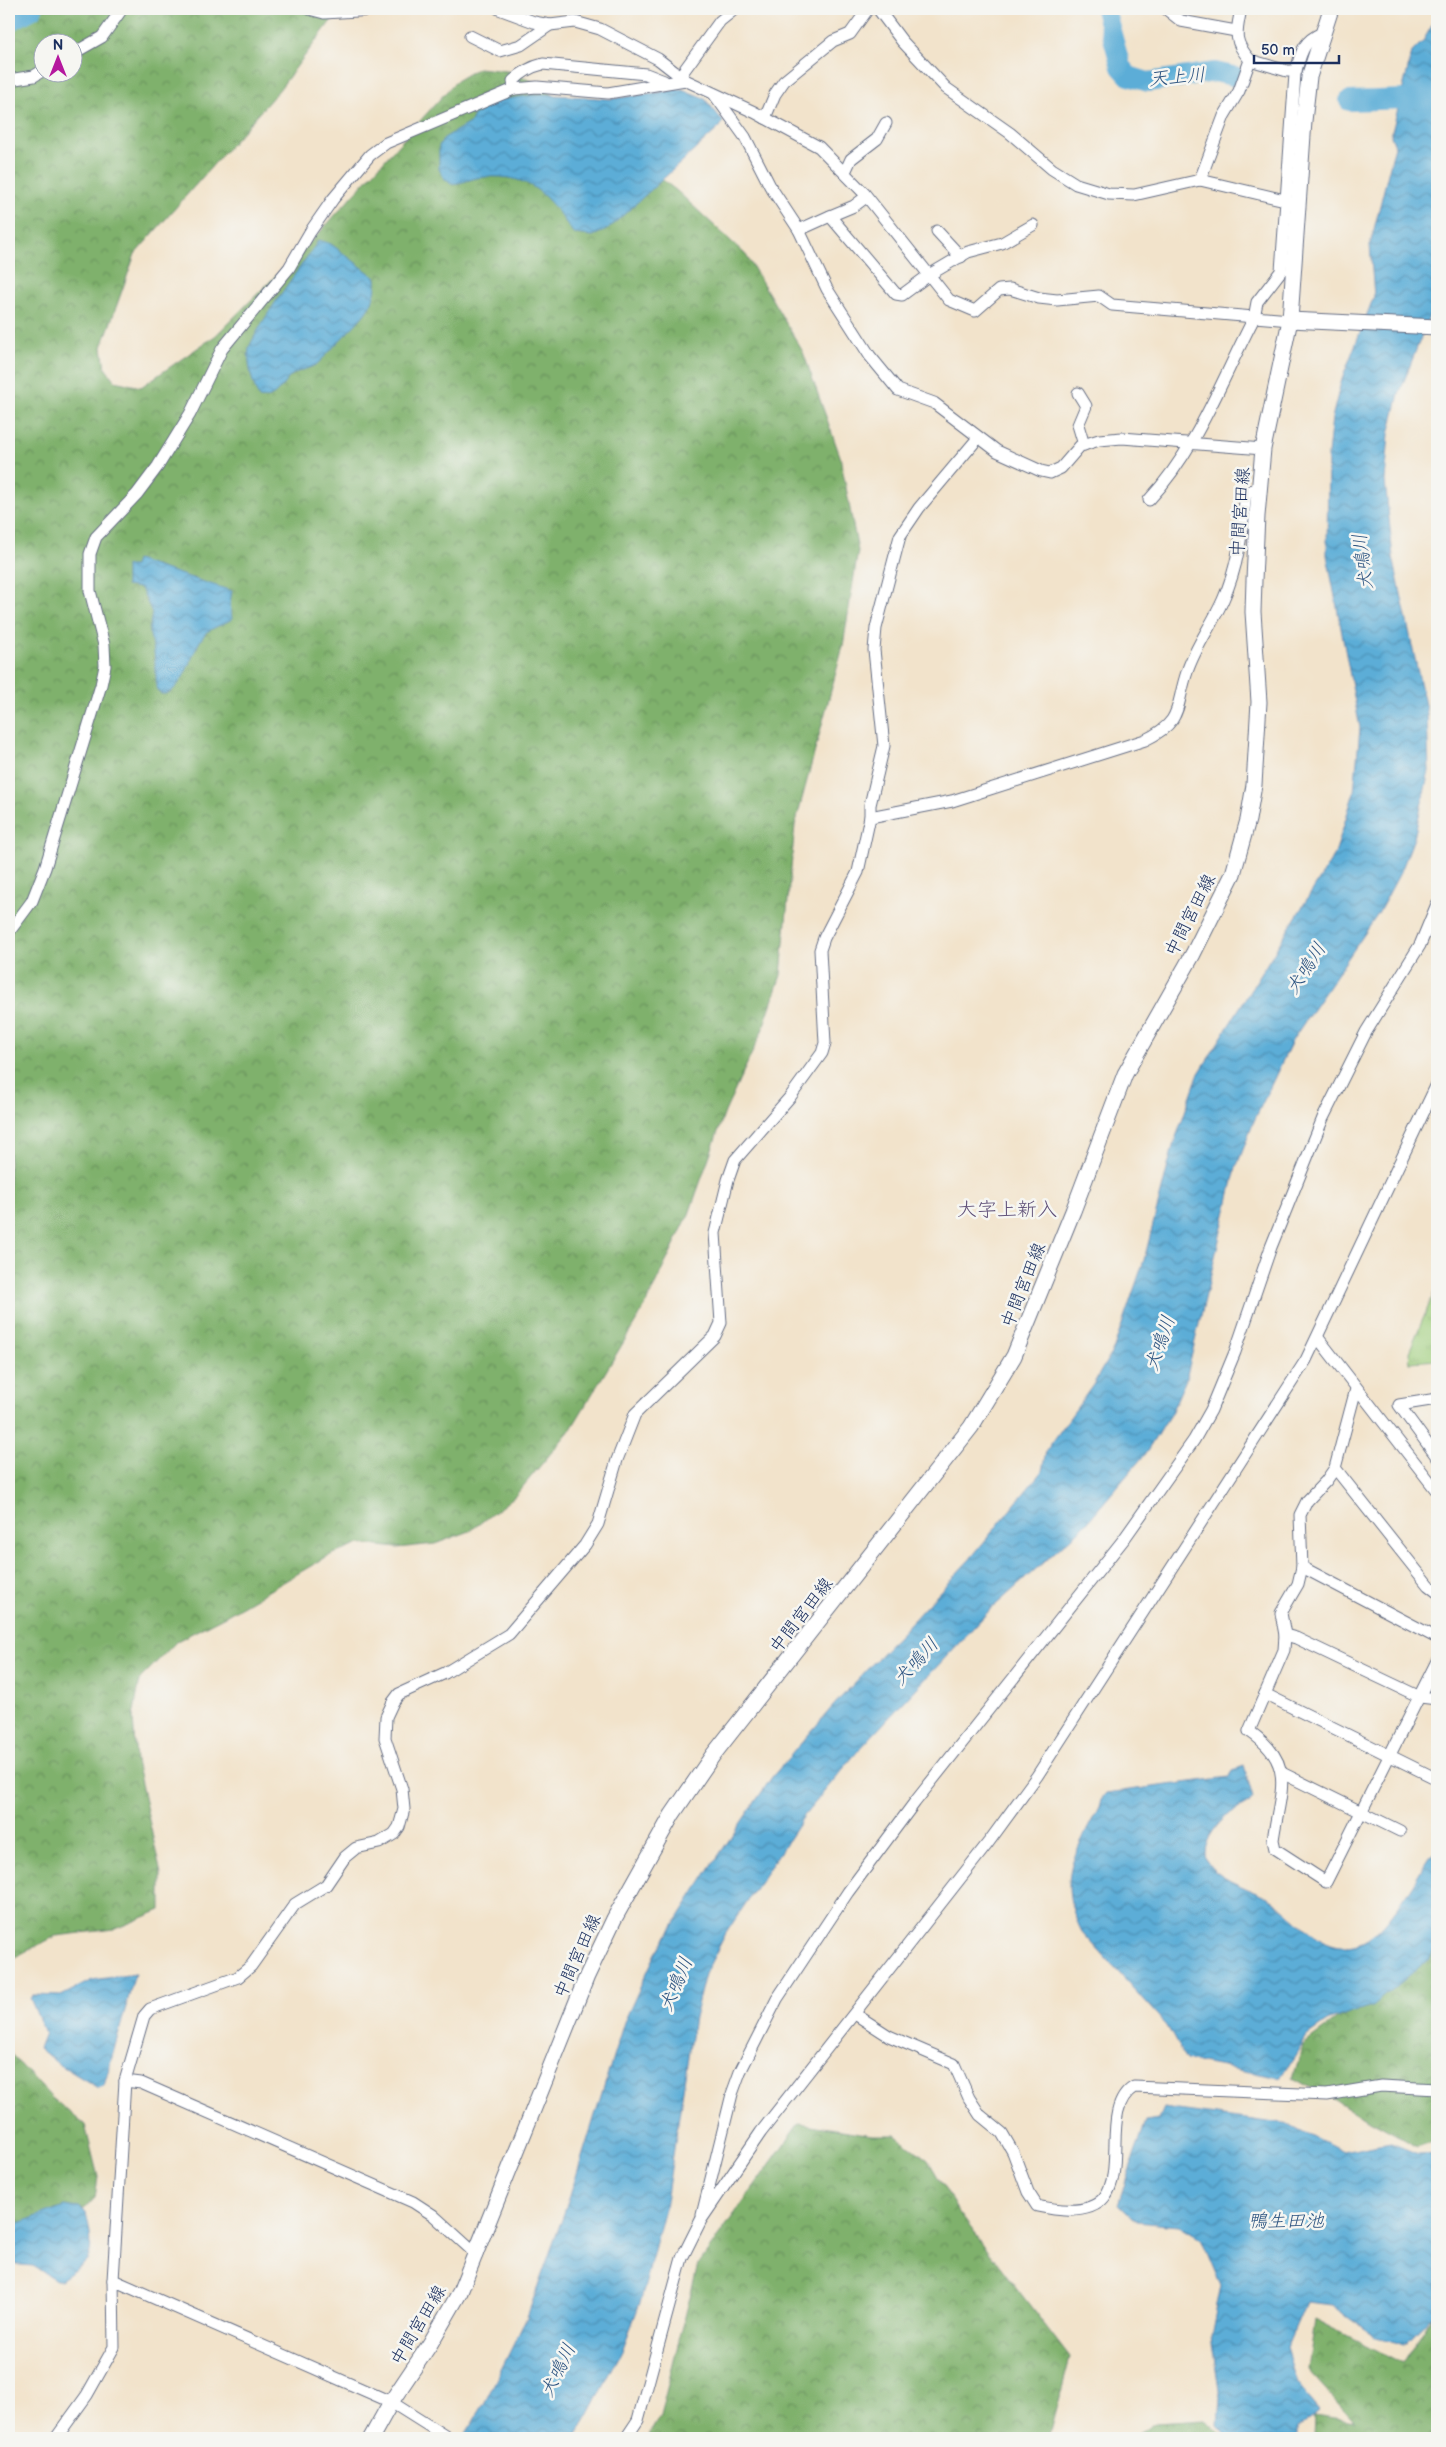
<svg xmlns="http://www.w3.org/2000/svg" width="1446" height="2447" font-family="'Balsamiq Sans','Klee One',sans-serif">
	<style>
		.forest { fill: url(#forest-crowns); stroke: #4d7065; fill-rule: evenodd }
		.park { fill: url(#park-tufts); stroke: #5d7e6d }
		.water { fill: url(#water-waves); stroke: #3c6e9a }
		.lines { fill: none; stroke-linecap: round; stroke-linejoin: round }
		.river { stroke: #5cadd7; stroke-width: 20 }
		.minor-casing { stroke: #666e84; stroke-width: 13 }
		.major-casing { stroke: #666e84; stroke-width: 17 }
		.minor { stroke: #fff; stroke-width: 11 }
		.major { stroke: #fff; stroke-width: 15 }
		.labels { text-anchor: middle; stroke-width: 5; stroke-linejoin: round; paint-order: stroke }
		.street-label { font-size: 18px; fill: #1b2f5e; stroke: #f6f6f2 }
		.water-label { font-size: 19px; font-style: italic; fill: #2e5582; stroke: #f6f6f2 }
		.quarter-label { font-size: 20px; fill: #605179; stroke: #f6f6f2 }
	</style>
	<defs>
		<pattern id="forest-crowns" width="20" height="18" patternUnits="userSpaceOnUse" patternTransform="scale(1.25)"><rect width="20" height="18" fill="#7fb16c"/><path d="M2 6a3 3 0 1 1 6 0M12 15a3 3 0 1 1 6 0" fill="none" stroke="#67905c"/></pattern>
		<pattern id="park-tufts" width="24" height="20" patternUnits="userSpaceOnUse" patternTransform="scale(1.25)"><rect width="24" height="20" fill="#9fce7c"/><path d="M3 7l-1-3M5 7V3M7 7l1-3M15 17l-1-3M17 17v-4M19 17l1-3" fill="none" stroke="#88b16e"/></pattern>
		<pattern id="water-waves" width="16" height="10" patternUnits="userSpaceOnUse" patternTransform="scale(1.25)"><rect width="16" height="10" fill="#5cadd7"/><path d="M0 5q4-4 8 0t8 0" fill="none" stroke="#4b8db2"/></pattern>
	</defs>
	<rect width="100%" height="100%" fill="#f6f6f2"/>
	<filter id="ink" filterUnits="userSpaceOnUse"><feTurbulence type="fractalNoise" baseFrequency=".02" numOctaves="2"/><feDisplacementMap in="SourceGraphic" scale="10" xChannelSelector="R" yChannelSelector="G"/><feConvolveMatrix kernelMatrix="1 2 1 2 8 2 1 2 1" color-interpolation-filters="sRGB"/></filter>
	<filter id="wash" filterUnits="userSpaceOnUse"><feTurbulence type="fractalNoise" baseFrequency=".0096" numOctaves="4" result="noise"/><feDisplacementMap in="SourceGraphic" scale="20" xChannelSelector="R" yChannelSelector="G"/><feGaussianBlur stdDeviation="1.12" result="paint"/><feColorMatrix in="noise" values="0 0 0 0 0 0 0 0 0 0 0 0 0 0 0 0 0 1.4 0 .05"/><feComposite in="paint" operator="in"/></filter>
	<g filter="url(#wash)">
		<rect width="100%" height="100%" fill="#f2e3cb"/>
		<g class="forest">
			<path d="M9 9H340L279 90 135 254 102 347 105 368 115 381 141 387 215 336 320 232 456 81 478 68 507 71 540 84 677 191 746 255 803 352 840 456 858 551 843 646 795 825 781 975 762 1031 725 1112 689 1214 643 1310 571 1429 515 1496 470 1531 435 1544 397 1548 360 1544 328 1556 227 1615 177 1641 140 1679 133 1717 136 1761 161 1874V1910L115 1929 56 1936 9 1960ZM42 42H72V72H42Z"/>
			<polygon points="1437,1945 1437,2139 1417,2146 1293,2078 1303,2045"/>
			<polygon points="9,2052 52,2098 85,2125 98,2177 95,2198 72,2222 9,2263"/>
			<polygon points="799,2123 872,2135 896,2135 928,2160 957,2210 1070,2358 1049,2438 647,2438 660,2416 698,2265"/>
			<polygon points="1433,2315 1437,2315 1437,2438 1314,2438 1315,2415 1355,2421 1308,2369 1315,2319 1403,2364"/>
			<polygon points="1205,2420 1226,2438 1132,2438 1155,2423"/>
		</g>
		<polygon class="park" points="1437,1286 1437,1360 1410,1362 1409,1352"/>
		<g class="water">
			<polygon points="1437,17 1437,296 1399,394 1389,434 1385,481 1393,557 1427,714 1429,771 1414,838 1402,869 1378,914 1293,1039 1254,1121 1236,1168 1186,1379 1171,1413 1146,1453 1083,1527 989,1611 857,1752 804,1816 726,1933 705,1974 694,2017 665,2208 641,2300 623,2348 590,2412 575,2438 463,2438 484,2404 527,2317 569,2199 624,2022 656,1953 710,1868 772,1777 834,1705 970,1559 1042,1471 1046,1451 1093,1385 1114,1348 1144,1260 1173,1146 1198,1075 1335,854 1354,792 1360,728 1327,555 1328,454 1332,418 1341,382 1374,296 1370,245 1395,146 1391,136 1412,52 1423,41"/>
			<path d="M682 89 704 98 723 121 720 127 608 229 593 236 574 234C548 197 534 174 485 177 473 177 462 184 451 184L444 178 439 169V146L444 138 471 122 474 115 500 100 541 94 611 99Z"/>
			<path d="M319 240 331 244 376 278C378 306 359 320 341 339 333 347 325 357 317 364 309 369 299 370 292 375 281 384 276 401 259 398 252 382 247 364 249 347 268 309 295 275 319 240Z"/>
			<path d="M136 560 232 591 230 603 232 619C224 624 211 628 205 634 191 650 186 688 165 694H161L157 688 154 651 149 631 152 613 141 588 126 586V566H134Z"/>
			<path d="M1244 1766 1253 1798C1246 1807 1237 1808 1228 1815 1218 1823 1205 1839 1205 1853 1204 1876 1252 1889 1270 1899 1290 1910 1312 1940 1335 1945 1342 1947 1351 1946 1357 1944 1385 1937 1414 1880 1429 1857L1437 1850V1946L1430 1958 1374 2005 1327 2022 1307 2036 1281 2078 1186 2060 1167 2026 1082 1932C1055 1879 1075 1854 1099 1807L1101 1799 1106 1793 1229 1777 1233 1770Z"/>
			<polygon points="135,1974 104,2086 98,2088 57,2063 39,2048 45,2033 30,1998 33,1995 61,1996 92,1980"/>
			<polygon points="1163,2108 1290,2125 1342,2152 1391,2143 1418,2154 1437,2153 1437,2311 1405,2344 1377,2337 1332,2305 1306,2302 1286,2349 1297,2384 1320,2411 1297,2428 1297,2438 1229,2438 1218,2426 1220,2397 1211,2336 1221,2285 1202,2240 1179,2226 1137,2222 1118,2204 1146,2121 1158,2119"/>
			<path d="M64 2206 79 2208 86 2213C89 2226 95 2250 86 2261 81 2267 67 2274 60 2280H56L33 2266 9 2264V2227Z"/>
		</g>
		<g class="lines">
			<g class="river">
				<polyline points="1105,9 1121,67 1129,76 1148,82 1215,72 1237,77"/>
				<polyline points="9,22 33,9"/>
				<polyline points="1349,101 1437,98"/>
			</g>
		</g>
	</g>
	<g filter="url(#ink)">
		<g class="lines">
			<defs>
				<g id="minor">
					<polyline points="309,9 324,13 391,9"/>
					<polyline points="499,9 534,22 550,25 575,22 600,29 658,59 685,80 754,112 819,147 864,193 949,300 975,311 999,290 1010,289 1039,298 1057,300 1099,296 1112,305 1290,320"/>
					<polyline points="878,9 902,41 946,88 1010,133 1052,169 1076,184 1109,194 1134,195 1200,180 1285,200"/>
					<polyline points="1166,9 1181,21 1236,31"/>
					<polyline points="470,36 500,51 521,45 550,25"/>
					<polyline points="72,54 102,37 122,9"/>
					<polyline points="1250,60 1287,71 1296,71"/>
					<polyline points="680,76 720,21 735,9"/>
					<polyline points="9,80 34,76 42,71"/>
					<path d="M514 89 513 81C522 72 530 67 543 64L646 74 664 81"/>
					<polyline points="714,94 745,137 770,186 799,230 827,289 870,356 898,390 934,403 997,451 1041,471 1050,473 1061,468 1080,446 1099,440 1122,438 1263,449"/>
					<polyline points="765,118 775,94 784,81 833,41 850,34 868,9"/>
					<polyline points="845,172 851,159 877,139 886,123"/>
					<path d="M1200 180 1224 116 1239 91 1250 60C1233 41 1236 33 1241 9"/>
					<polyline points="866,197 854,206 830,216 896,294 902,295 929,275 968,252 1002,243 1033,225"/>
					<polyline points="799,230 830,216"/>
					<polyline points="937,231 961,257"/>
					<polyline points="1078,393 1086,406 1078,425 1084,445"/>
					<path d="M1149 500C1197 449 1222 379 1254 318L1257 302 1281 271 1295 74C1301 54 1302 41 1322 33"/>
					<path d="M870 817 952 801 1145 740C1184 721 1175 707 1187 672 1195 647 1212 625 1223 600 1239 565 1242 530 1246 492L1260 488"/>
					<polyline points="9,932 32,901 45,868 101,685 105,666 104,645 90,591 90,554 96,537 137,494 158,466 190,414 222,349 289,268 310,232 333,199 370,155 386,143 514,89 537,87 608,93 685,80"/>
					<polyline points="1318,1338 1437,1491"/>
					<path d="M1356 1389 1335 1468 1326 1481 1307 1501 1300 1515 1302 1567 1298 1584 1281 1613 1285 1635 1284 1650 1249 1731C1297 1764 1280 1790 1273 1840L1275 1849 1326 1882 1437 1661"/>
					<polyline points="1437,1399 1399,1405 1437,1457"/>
					<polyline points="1335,1468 1428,1585 1437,1592"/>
					<polyline points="1302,1567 1437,1638"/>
					<polyline points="1285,1635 1296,1638 1420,1697 1437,1699"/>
					<polyline points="1265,1694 1437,1779"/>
					<polyline points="1282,1773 1400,1831"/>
					<path d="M855 2014 889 2036 954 2064 969 2098 980 2115 1002 2133 1013 2152 1028 2192 1037 2206C1161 2234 1086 2116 1134 2087L1327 2095 1381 2086 1437 2089"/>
					<polyline points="125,2081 141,2083 413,2202 433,2215 477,2255"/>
					<polyline points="702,2215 732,2094 740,2072 777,1999 848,1892 915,1802 1124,1539 1194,1440 1211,1410 1235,1352 1271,1247 1323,1118 1366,1032 1420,945 1437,904"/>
					<polyline points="113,2280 391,2402 448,2438"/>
					<polyline points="56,2438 87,2395 114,2347 113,2280 125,2081 144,2016 150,2009 238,1977 251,1966 295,1904 326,1885 345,1857 356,1848 379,1843 394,1834 399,1827 404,1809 402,1789 385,1738 386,1717 393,1702 399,1694 445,1673 509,1634 585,1545 598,1524 617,1460 635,1414 715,1336 721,1323 715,1233 728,1180 735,1160 790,1097 822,1053 825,1043 820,950 824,938 858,872 870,817 870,805 884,746 874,650 876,628 900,536 919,508 978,438"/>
					<polyline points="626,2438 638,2420 682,2258 701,2220 761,2132 988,1843 1037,1776 1306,1360 1437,1084"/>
				</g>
				<g id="major">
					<polyline points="1290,320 1437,327"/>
					<polyline points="371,2438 391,2402 430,2344 460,2292 587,1976 614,1919 672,1815 713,1755 971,1427 1014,1356 1073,1211 1125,1074 1193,954 1233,874 1248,820 1254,785 1259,702 1253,612 1254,580 1257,516 1263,449 1290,320 1304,121 1309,77 1331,9"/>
				</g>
			</defs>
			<use href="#minor" class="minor-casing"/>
			<use href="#major" class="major-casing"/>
			<use href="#minor" class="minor"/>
			<use href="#major" class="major"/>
		</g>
	</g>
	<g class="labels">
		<g class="street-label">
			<text transform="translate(1240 512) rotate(-86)" y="6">中間宮田線</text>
			<text transform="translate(1190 915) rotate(-63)" y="6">中間宮田線</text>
			<text transform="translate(1023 1285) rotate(-68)" y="6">中間宮田線</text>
			<text transform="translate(801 1615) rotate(-52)" y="6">中間宮田線</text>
			<text transform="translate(577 1956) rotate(-66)" y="6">中間宮田線</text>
			<text transform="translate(418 2325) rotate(-59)" y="6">中間宮田線</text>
		</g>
		<g class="water-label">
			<text transform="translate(1177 76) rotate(-5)" y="7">天上川</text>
			<text transform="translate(1362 562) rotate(-97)" y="7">犬鳴川</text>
			<text transform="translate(1305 968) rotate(-57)" y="7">犬鳴川</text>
			<text transform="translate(1159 1343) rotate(-71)" y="7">犬鳴川</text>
			<text transform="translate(915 1661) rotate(-47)" y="7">犬鳴川</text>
			<text transform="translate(675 1984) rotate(-67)" y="7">犬鳴川</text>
			<text x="1286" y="2227">鴨生田池</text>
			<text transform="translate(557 2370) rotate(-64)" y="7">犬鳴川</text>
		</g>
		<g class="quarter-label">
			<text x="1007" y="1216">大字上新入</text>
		</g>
	</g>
	<rect width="1446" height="2447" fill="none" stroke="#f6f6f2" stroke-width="30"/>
	<g transform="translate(58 58)"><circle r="24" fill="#f6f6f2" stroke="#9ea6b7"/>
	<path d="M0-4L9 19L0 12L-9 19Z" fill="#b5179e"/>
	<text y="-8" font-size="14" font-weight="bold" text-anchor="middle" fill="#1b2f5e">N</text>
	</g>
	<path d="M1254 55v8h85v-8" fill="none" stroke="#1b2f5e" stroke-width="2.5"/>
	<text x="1261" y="55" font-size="15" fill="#1b2f5e" stroke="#f6f6f2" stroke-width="4" paint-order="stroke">50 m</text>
</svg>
